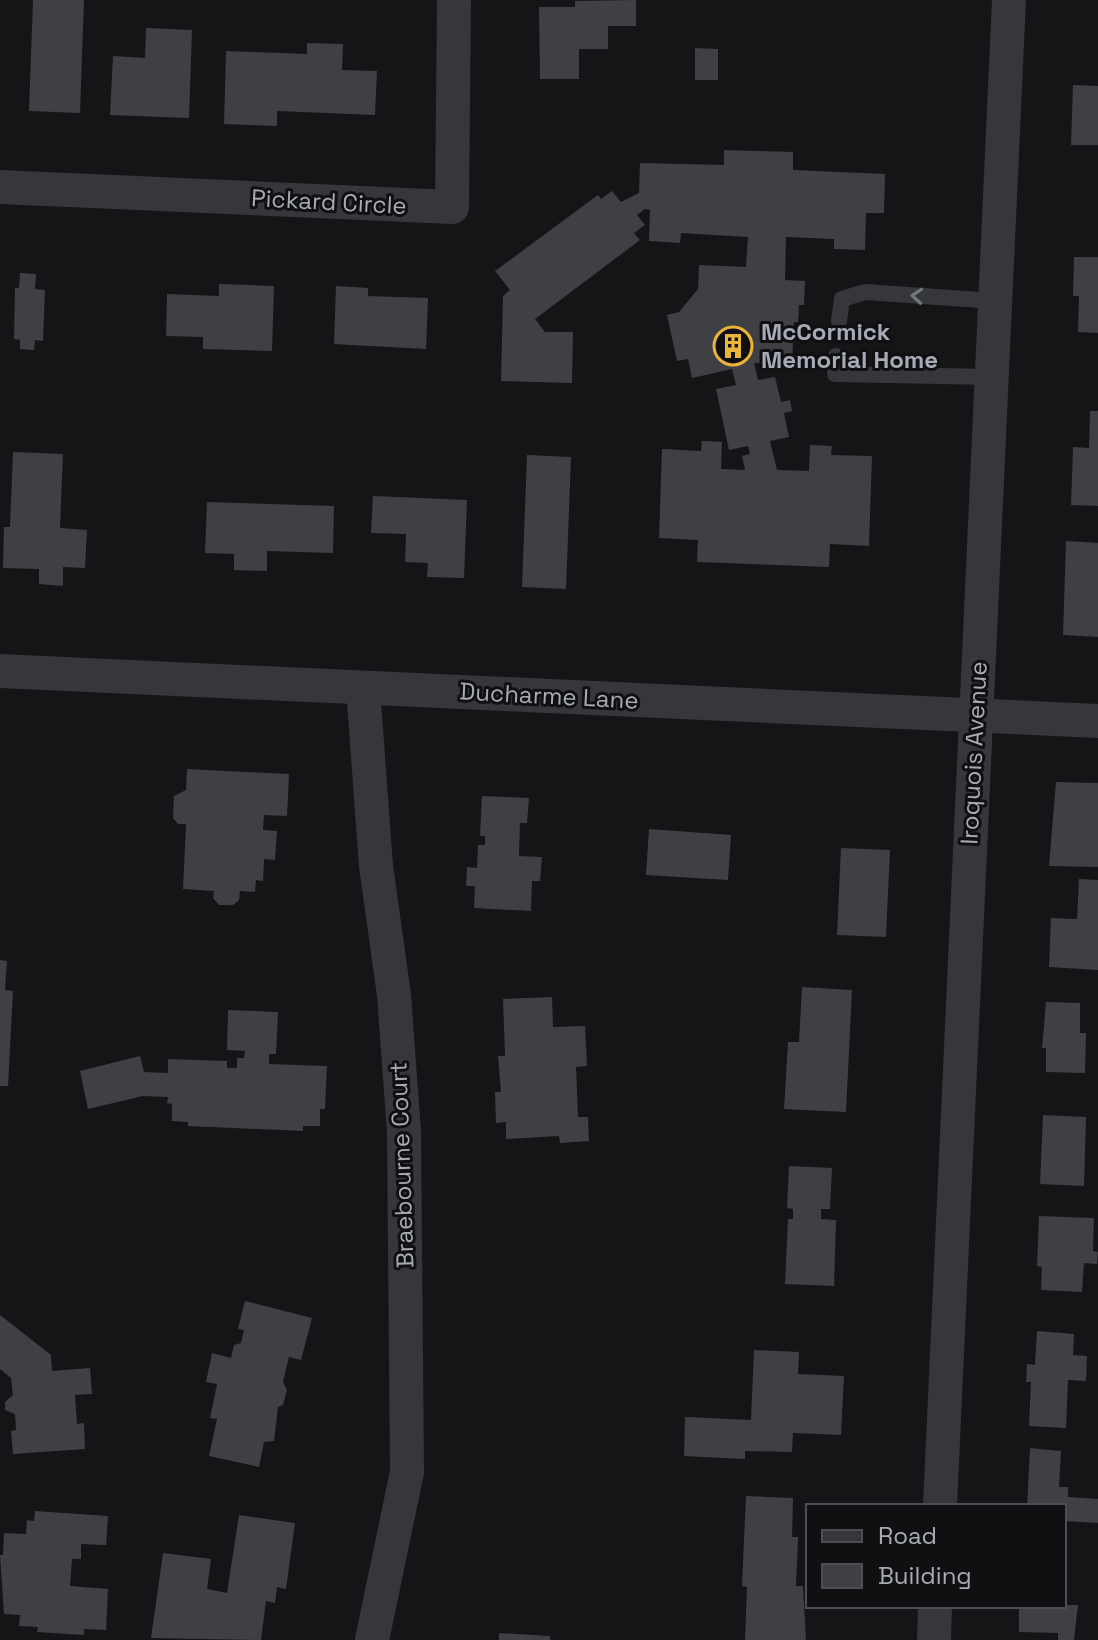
<svg xmlns="http://www.w3.org/2000/svg" width="1098" height="1640" font-family="'Space Grotesk',sans-serif">
	<style>
		.building { fill: #3f4044 }
		.lines { fill: none; stroke-linecap: round; stroke-linejoin: round }
		.service { stroke: #36373b; stroke-width: 16 }
		.minor { stroke: #36373b; stroke-width: 34 }
		.oneway { stroke: #74777f }
		.labels { text-anchor: middle; stroke-width: 6; stroke-linejoin: round; paint-order: stroke }
		.street-label { font-size: 24px; fill: #a7abb6; stroke: #101012 }
		.poi-label { font-size: 24px; font-weight: bold; fill: #a7abb6; stroke: #101012; text-anchor: start }
	</style>
	<rect width="100%" height="100%" fill="#151517"/>
	<g class="building">
		<polygon points="33,0 84,0 80,113 29,111"/>
		<polygon points="636,0 636,26 608,26 608,49 579,49 579,79 540,79 539,7 575,7 575,1"/>
		<polygon points="146,28 192,30 189,118 110,115 113,56 145,58"/>
		<polygon points="307,43 343,44 342,70 377,71 375,115 277,111 277,126 224,124 226,51 307,54"/>
		<polygon points="695,48 718,49 718,80 695,80"/>
		<polygon points="1073,85 1098,86 1098,145 1071,145"/>
		<polygon points="724,150 793,152 793,170 885,174 884,213 866,213 865,250 834,249 834,239 786,237 785,280 805,281 804,305 799,305 798,322 794,322 792,362 754,363 758,380 775,377 781,402 790,400 792,411 784,413 789,437 770,441 777,470 809,471 810,445 832,446 831,455 872,456 869,546 830,544 829,567 697,562 698,540 659,538 662,449 701,451 702,441 722,442 721,469 745,470 742,456 750,454 748,446 729,450 716,389 736,385 732,369 692,378 688,359 677,361 667,315 679,312 698,289 699,265 746,267 748,237 681,233 680,243 649,241 650,210 645,209 637,215 645,225 634,233 640,240 535,319 545,332 573,332 572,383 501,381 503,296 510,290 495,271 598,195 601,199 612,191 621,202 639,193 640,163 724,165"/>
		<polygon points="1074,257 1098,257 1098,333 1078,332 1079,296 1073,296"/>
		<polygon points="20,273 36,274 35,289 45,290 43,341 35,340 34,350 20,349 20,340 14,339 15,288 19,288"/>
		<polygon points="219,284 274,286 272,351 203,349 203,337 166,336 167,294 219,296"/>
		<polygon points="336,286 368,288 368,296 428,298 426,349 334,344"/>
		<polygon points="1090,411 1098,411 1098,506 1071,505 1073,447 1089,448"/>
		<polygon points="13,452 63,454 60,528 87,530 85,568 63,567 63,586 39,584 39,569 3,568 4,527 10,527"/>
		<polygon points="527,455 571,457 566,589 522,587"/>
		<polygon points="373,496 467,500 464,578 427,577 428,563 405,562 406,534 371,533"/>
		<polygon points="207,502 334,506 333,553 267,551 267,571 234,570 234,554 205,553"/>
		<polygon points="1066,541 1098,543 1098,637 1063,635"/>
		<polygon points="187,769 289,774 287,816 264,815 263,830 277,831 275,860 264,859 263,881 256,880 255,892 240,891 239,900 233,905 219,905 213,898 214,891 183,889 186,824 178,824 173,818 174,796 186,790"/>
		<polygon points="1056,782 1098,783 1098,867 1049,866"/>
		<polygon points="482,796 529,798 527,823 520,823 519,856 542,857 540,881 532,881 531,911 474,908 475,886 466,886 467,867 477,868 478,845 485,845 485,836 480,836"/>
		<polygon points="649,829 731,835 728,880 646,875"/>
		<polygon points="841,848 890,850 886,937 837,935"/>
		<polygon points="1079,879 1098,880 1098,970 1049,967 1051,918 1077,919"/>
		<polygon points="0,960 7,961 5,990 13,991 8,1086 0,1086"/>
		<polygon points="802,987 852,990 846,1112 784,1109 788,1042 799,1042"/>
		<polygon points="552,997 553,1027 585,1026 587,1066 576,1067 578,1117 588,1117 589,1141 560,1143 559,1136 506,1139 506,1122 496,1123 495,1092 501,1092 498,1056 505,1056 503,999"/>
		<polygon points="1046,1002 1080,1003 1080,1033 1086,1033 1085,1073 1046,1072 1046,1048 1042,1048"/>
		<polygon points="228,1010 278,1012 276,1054 269,1054 269,1064 327,1066 325,1109 320,1109 320,1126 303,1126 303,1131 188,1126 188,1122 172,1121 172,1104 167,1103 168,1097 143,1096 88,1109 80,1071 140,1056 144,1072 168,1073 168,1059 227,1061 227,1068 237,1068 237,1058 244,1058 245,1051 227,1050"/>
		<polygon points="1043,1115 1086,1117 1084,1186 1040,1184"/>
		<polygon points="789,1166 832,1168 830,1209 821,1209 821,1219 836,1220 834,1286 785,1284 788,1219 793,1219 793,1209 787,1208"/>
		<polygon points="1039,1216 1094,1218 1093,1251 1098,1252 1097,1264 1084,1263 1082,1292 1041,1290 1042,1267 1037,1266"/>
		<polygon points="245,1301 312,1318 301,1360 289,1357 283,1382 287,1390 283,1405 278,1407 274,1441 264,1442 259,1467 209,1456 217,1419 210,1418 217,1384 206,1382 212,1353 231,1358 234,1345 241,1343 244,1330 238,1329"/>
		<polygon points="0,1315 51,1355 52,1371 90,1368 92,1394 75,1395 77,1424 84,1423 85,1449 13,1454 11,1431 16,1430 15,1414 5,1410 5,1402 13,1395 11,1378 0,1369"/>
		<polygon points="1037,1331 1074,1334 1073,1355 1087,1356 1086,1381 1068,1380 1066,1428 1029,1426 1031,1382 1026,1382 1027,1364 1035,1365"/>
		<polygon points="754,1350 799,1352 798,1374 844,1376 841,1435 793,1433 792,1452 745,1451 745,1459 684,1456 685,1417 751,1420"/>
		<polygon points="1030,1448 1061,1451 1059,1487 1068,1487 1068,1497 1098,1499 1098,1523 1064,1521 1064,1506 1027,1506"/>
		<polygon points="746,1496 793,1498 792,1537 798,1537 796,1586 803,1586 806,1640 745,1640 747,1587 742,1586"/>
		<polygon points="35,1511 108,1516 106,1545 81,1544 81,1559 72,1559 70,1586 108,1589 106,1630 84,1629 84,1635 37,1632 38,1627 19,1626 20,1615 4,1614 0,1555 3,1555 4,1533 26,1534 27,1520 34,1521"/>
		<polygon points="239,1515 295,1523 286,1589 277,1587 275,1603 266,1601 261,1640 151,1638 163,1553 211,1559 207,1589 227,1593"/>
		<polygon points="1064,1605 1078,1605 1074,1640 1058,1640 1058,1633 1019,1632 1019,1606"/>
		<polygon points="499,1633 550,1636 550,1640 499,1640"/>
	</g>
	<g class="lines">
		<g class="service">
			<polyline points="839,321 842,299 865,292 995,301"/>
			<polyline points="836,356 835,374 992,377"/>
		</g>
		<g class="minor">
			<polyline points="0,187 452,207 454,0"/>
			<polyline points="0,671 1098,721"/>
			<polyline points="363,688 376,866 394,995 404,1132 407,1472 372,1640"/>
			<polyline points="940,1506 1009,0"/>
			<polyline points="934,1640 935,1606"/>
		</g>
	</g>
	<defs><path id="oneway-chevron" d="M-2-3.5L2.5 0L-2 3.5" fill="none" stroke-width="1.6" stroke-linecap="round" stroke-linejoin="round" transform="scale(2)"/></defs>
	<use class="oneway" href="#oneway-chevron" transform="translate(917 296) rotate(-176)"/>
	<defs>
		<symbol id="building-ring" viewBox="-11 -11 22 22"><circle r="9.5" fill="#101012" stroke="#ebb439" stroke-width="1.5"/><path d="M-4-6H4V6H1V3H-1V6H-4ZM-2.5-4.3h1.7v1.8h-1.7ZM.8-4.3h1.7v1.8H.8ZM-2.5-1h1.7V.8h-1.7ZM.8-1h1.7V.8H.8Z" fill="#ebb439"/></symbol>
	</defs>
	<g fill-rule="evenodd">
		<use href="#building-ring" x="711" y="324" width="44" height="44"/>
	</g>
	<g class="labels">
		<g class="street-label">
			<text transform="translate(329 202) rotate(3)" y="8">Pickard Circle</text>
			<text transform="translate(549 696) rotate(3)" y="8">Ducharme Lane</text>
			<text transform="translate(974 753) rotate(-87)" y="8">Iroquois Avenue</text>
			<text transform="translate(402 1165) rotate(-92)" y="8">Braebourne Court</text>
		</g>
		<g class="poi-label">
			<text x="761" y="340">McCormick<tspan x="761" dy="28">Memorial Home</tspan></text>
		</g>
	</g>
	<rect x="806" y="1504" width="260" height="104" fill="#101012" stroke="#4c4e54" stroke-width="2"/>
	<rect x="822" y="1530" width="40" height="12" fill="#36373b" stroke="#4c4e54" stroke-width="2"/>
	<text x="878" y="1544" font-size="24" fill="#a7abb6">Road</text>
	<rect x="822" y="1564" width="40" height="24" fill="#3f4044" stroke="#4c4e54" stroke-width="2"/>
	<text x="878" y="1584" font-size="24" fill="#a7abb6">Building</text>
</svg>
